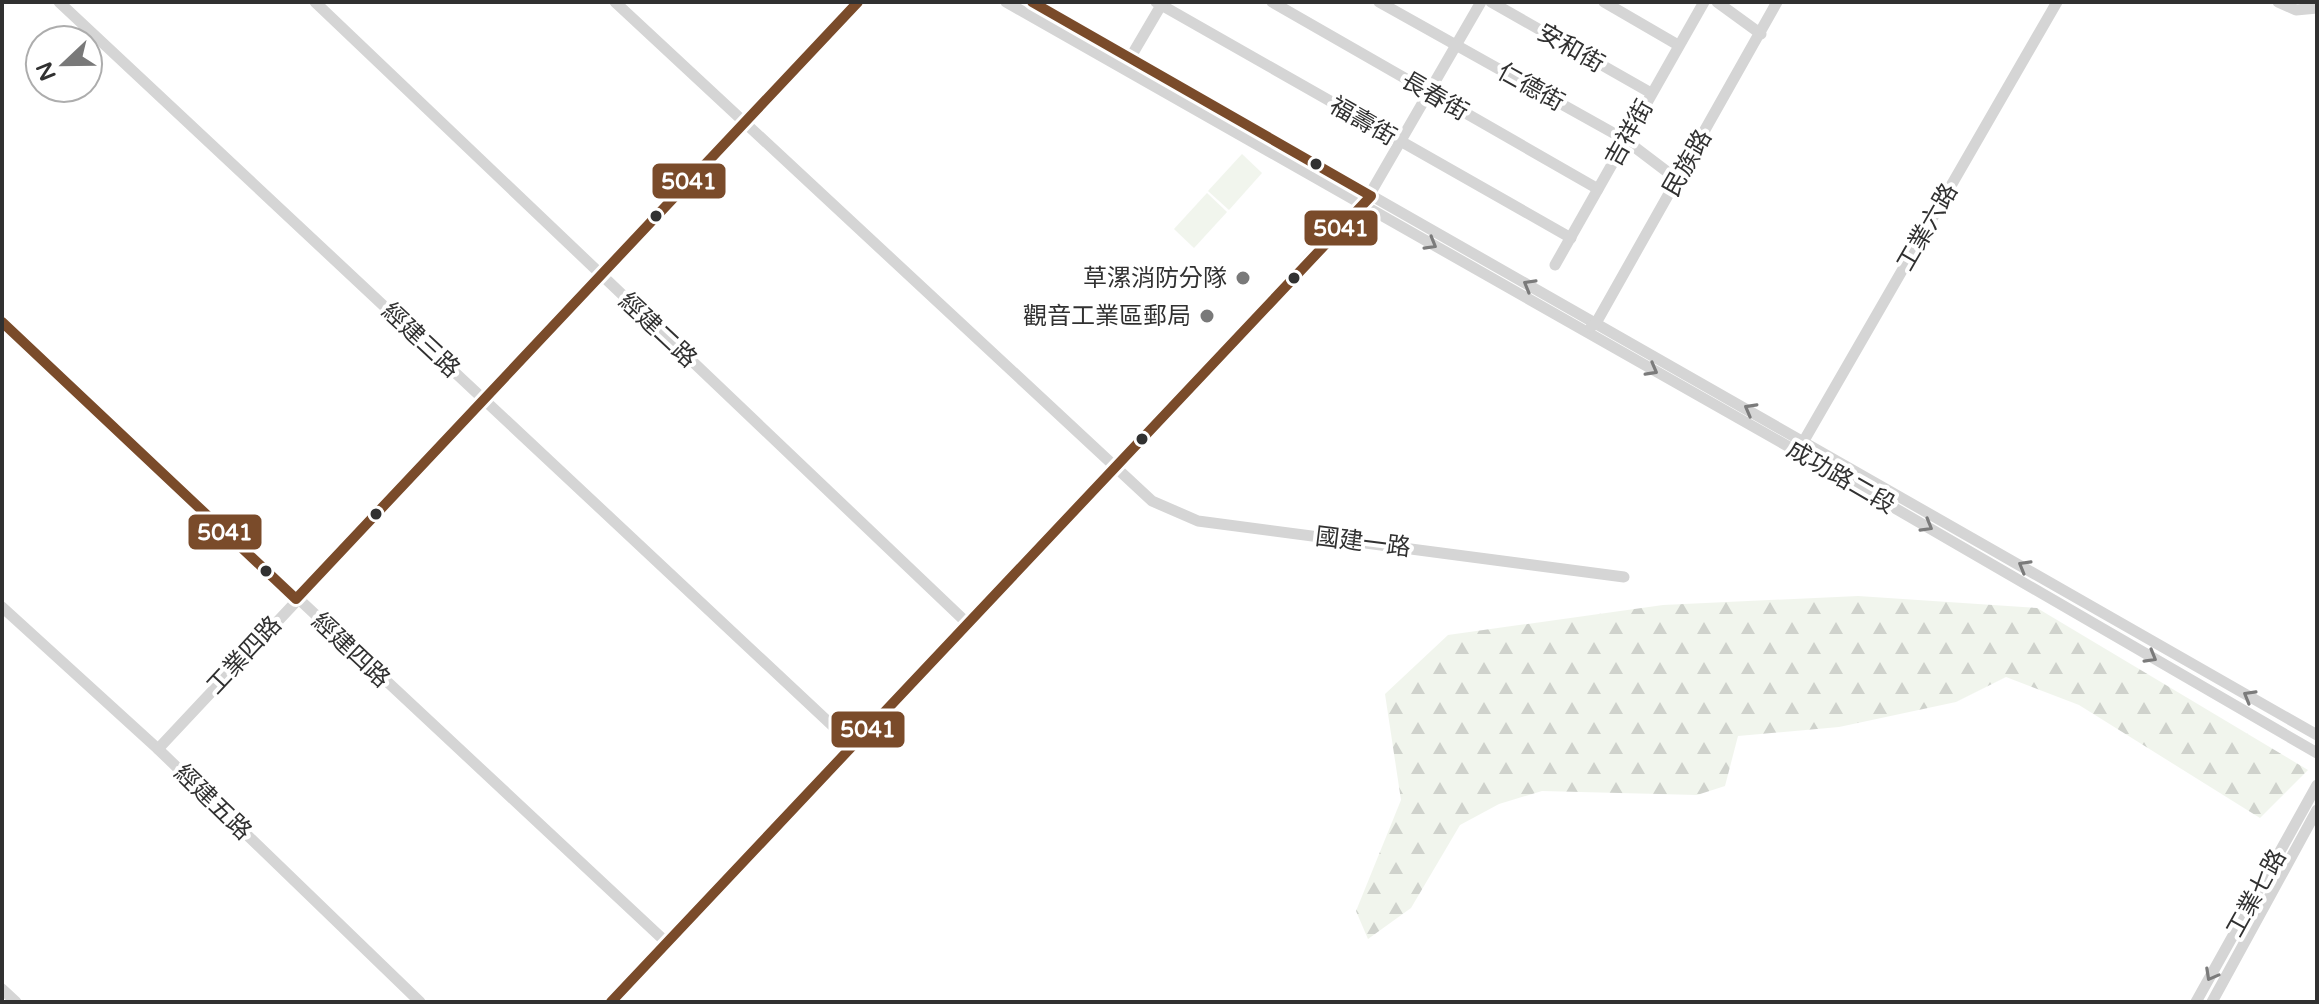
<svg xmlns="http://www.w3.org/2000/svg" width="2319" height="1004" font-family="'Varela Round','Noto Sans TC',sans-serif">
	<style>
		.forest { fill: url(#forest-firs) }
		.garden { fill: #f1f5ed }
		.lines { fill: none; stroke-linecap: round; stroke-linejoin: round }
		.minor { stroke: #d5d5d5; stroke-width: 11 }
		.bus-1-casing { stroke: #fff; stroke-width: 16 }
		.bus-1 { stroke: #7a4b2a; stroke-width: 10 }
		.oneway { stroke: #7b7b7b }
		.bus-dot { fill: #313131; stroke: #fff; stroke-width: 3 }
		.poi-dot { fill: #797979; stroke: #fff; stroke-width: 3 }
		.labels { text-anchor: middle; stroke-width: 8; stroke-linejoin: round; paint-order: stroke }
		.street-label { font-size: 24px; fill: #313131; stroke: #fff }
		.poi-label { font-size: 24px; fill: #313131; stroke: #fff; text-anchor: end }
		.line-badge { stroke: #fff; stroke-width: 3 }
		.badge-label { font-size: 22px; text-anchor: middle; font-weight: bold; fill: #fff }
	</style>
	<defs>
		<pattern id="forest-firs" width="22" height="20" patternUnits="userSpaceOnUse" patternTransform="scale(2)"><rect width="22" height="20" fill="#f1f5ed"/><path d="M5 1l3.5 6h-7zM16 11l3.5 6h-7z" fill="#cfd2cc"/></pattern>
	</defs>
	<rect width="100%" height="100%" fill="#fff"/>
	<polygon class="forest" points="1858,596 2037,608 2308,770 2260,818 2079,705 2006,677 1956,702 1839,727 1738,736 1725,786 1697,795 1542,791 1499,804 1460,825 1411,908 1368,939 1356,911 1401,800 1385,694 1448,635 1663,605"/>
	<g class="garden">
		<polygon points="1242,154 1262,173 1229,210 1208,191"/>
		<polygon points="1207,193 1227,212 1194,248 1174,229"/>
	</g>
	<g class="lines">
		<g class="minor">
			<polyline points="59,2 852,744"/>
			<polyline points="315,2 967,623"/>
			<polyline points="615,2 1152,501 1198,521 1624,577"/>
			<polyline points="1006,2 1798,452 2317,753"/>
			<polyline points="1032,2 2317,735"/>
			<polyline points="1156,2 1571,238"/>
			<polyline points="1272,2 1598,189"/>
			<polyline points="1379,2 1624,139 1678,180"/>
			<polyline points="1491,2 1651,93"/>
			<polyline points="1604,2 1678,45"/>
			<polyline points="1717,2 1761,34"/>
			<polyline points="2278,2 2296,10 2317,8"/>
			<polyline points="1126,65 1163,2"/>
			<polyline points="1555,265 1704,2"/>
			<polyline points="2,322 667,943"/>
			<polyline points="1591,327 1596,323 1777,2"/>
			<polyline points="1802,444 2057,2"/>
			<polyline points="2,607 158,749 420,1002"/>
			<polyline points="158,749 858,2"/>
			<polyline points="2,989 16,1002"/>
			<polyline points="611,1002 1116,469 1311,256 1363,206 1481,2"/>
			<polyline points="2196,1002 2317,785"/>
			<polyline points="2212,1002 2317,810"/>
		</g>
		<defs>
			<g id="bus-1">
				<polyline points="2,322 296,599 858,2"/>
				<polyline points="611,1002 1371,196 1032,2"/>
			</g>
		</defs>
		<use href="#bus-1" class="bus-1-casing"/>
		<use href="#bus-1" class="bus-1"/>
	</g>
	<defs><path id="oneway-chevron" d="M-2-3.5L2.5 0L-2 3.5" fill="none" stroke-width="1.6" stroke-linecap="round" stroke-linejoin="round" transform="scale(2)"/></defs>
	<g class="oneway">
		<use href="#oneway-chevron" transform="translate(1431 244) rotate(30)"/>
		<use href="#oneway-chevron" transform="translate(1529 285) rotate(-150)"/>
		<use href="#oneway-chevron" transform="translate(1652 370) rotate(29)"/>
		<use href="#oneway-chevron" transform="translate(1750 409) rotate(-151)"/>
		<use href="#oneway-chevron" transform="translate(1927 526) rotate(30)"/>
		<use href="#oneway-chevron" transform="translate(2024 566) rotate(-150)"/>
		<use href="#oneway-chevron" transform="translate(2151 657) rotate(30)"/>
		<use href="#oneway-chevron" transform="translate(2249 696) rotate(-150)"/>
		<use href="#oneway-chevron" transform="translate(2211 975) rotate(119)"/>
	</g>
	<g class="bus-dot">
		<circle cx="1316" cy="164" r="7"/>
		<circle cx="656" cy="216" r="7"/>
		<circle cx="1294" cy="278" r="7"/>
		<circle cx="1142" cy="439" r="7"/>
		<circle cx="376" cy="514" r="7"/>
		<circle cx="266" cy="571" r="7"/>
	</g>
	<g class="poi-dot">
		<circle cx="1243" cy="278" r="8"/>
		<circle cx="1207" cy="316" r="8"/>
	</g>
	<g class="labels">
		<g class="street-label">
			<text transform="translate(1571 48) rotate(30)" y="8">安和街</text>
			<text transform="translate(1531 87) rotate(29)" y="8">仁德街</text>
			<text transform="translate(1435 96) rotate(30)" y="8">長春街</text>
			<text transform="translate(1363 121) rotate(30)" y="8">福壽街</text>
			<text transform="translate(1629 133) rotate(-61)" y="8">吉祥街</text>
			<text transform="translate(1687 163) rotate(-60)" y="8">民族路</text>
			<text transform="translate(1927 227) rotate(-60)" y="8">工業六路</text>
			<text transform="translate(658 330) rotate(43)" y="8">經建二路</text>
			<text transform="translate(421 340) rotate(43)" y="8">經建三路</text>
			<text transform="translate(1841 477) rotate(30)" y="8">成功路二段</text>
			<text transform="translate(1363 542) rotate(7)" y="8">國建一路</text>
			<text transform="translate(351 650) rotate(43)" y="8">經建四路</text>
			<text transform="translate(244 655) rotate(-47)" y="8">工業四路</text>
			<text transform="translate(213 802) rotate(44)" y="8">經建五路</text>
			<text transform="translate(2256 893) rotate(-61)" y="8">工業七路</text>
		</g>
		<g class="poi-label">
			<text x="1227" y="286">草漯消防分隊</text>
			<text x="1191" y="324">觀音工業區郵局</text>
		</g>
	</g>
	<g class="line-badge">
		<rect x="651" y="162" width="76" height="38" rx="8" fill="#7a4b2a"/>
		<rect x="1303" y="209" width="76" height="38" rx="8" fill="#7a4b2a"/>
		<rect x="187" y="513" width="76" height="38" rx="8" fill="#7a4b2a"/>
		<rect x="830" y="710" width="76" height="39" rx="8" fill="#7a4b2a"/>
	</g>
	<g class="badge-label">
		<text x="689" y="189">5041</text>
		<text x="1341" y="236">5041</text>
		<text x="225" y="540">5041</text>
		<text x="868" y="737">5041</text>
	</g>
	<rect width="2319" height="1004" fill="none" stroke="#313131" stroke-width="8"/>
	<g transform="translate(64 64) rotate(248)"><circle r="38" fill="#ffffff" stroke="#adadad" stroke-width="2"/>
	<path d="M0-6L14 30L0 20L-14 30Z" fill="#797979"/>
	<text y="-12" font-size="22" font-weight="bold" text-anchor="middle" fill="#313131">N</text>
	</g>
</svg>
